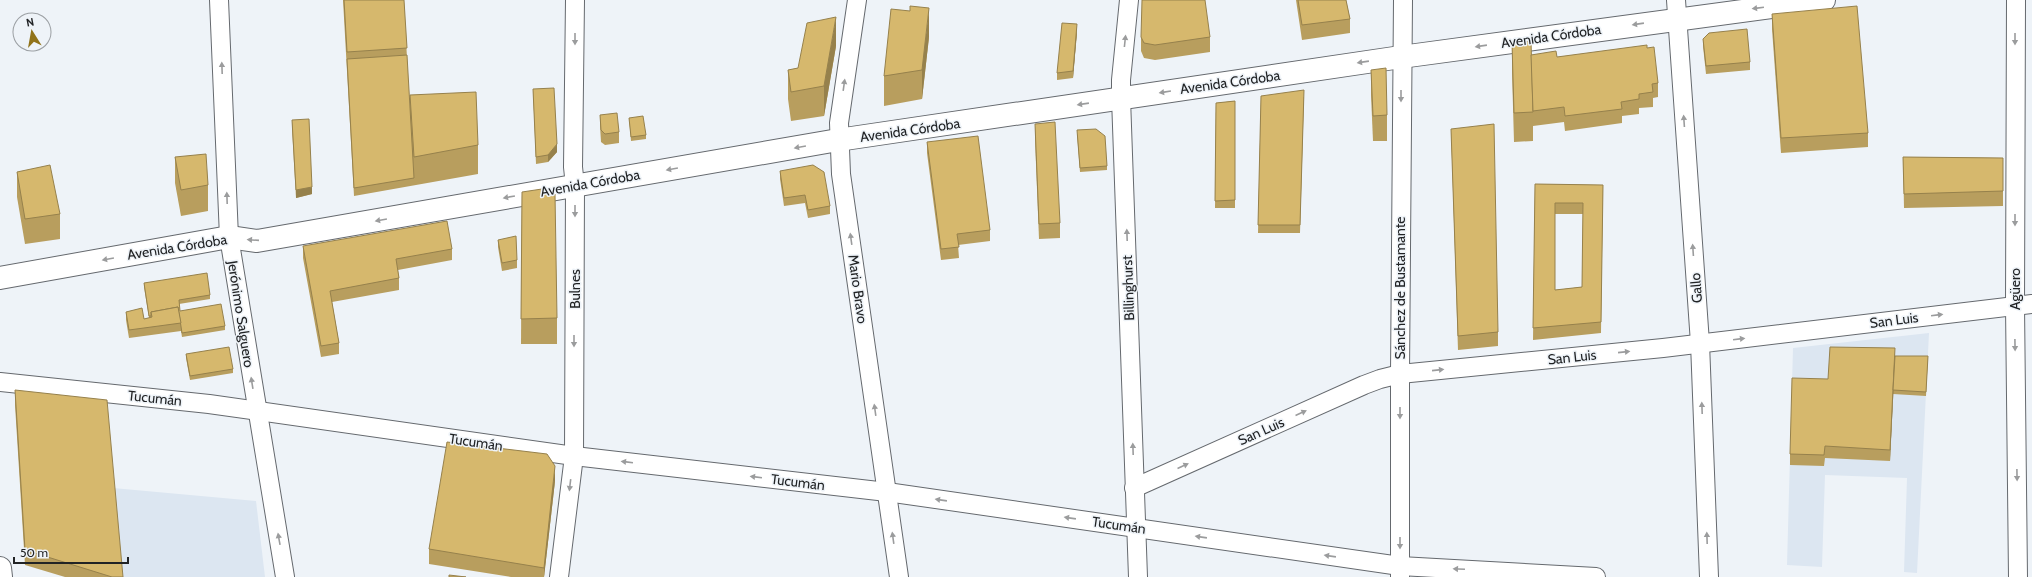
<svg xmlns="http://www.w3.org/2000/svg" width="2032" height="577" font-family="Cabin,sans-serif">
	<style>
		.built { fill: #dce6f1 }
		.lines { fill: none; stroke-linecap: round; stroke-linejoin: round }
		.minor-casing { stroke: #65696e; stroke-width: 20 }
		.major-casing { stroke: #65696e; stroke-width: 24 }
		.minor { stroke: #fff; stroke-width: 18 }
		.major { stroke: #fff; stroke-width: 22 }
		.wall { fill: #b89e5e; fill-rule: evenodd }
		.shaded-wall { fill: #96814c }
		.building { fill: #d6b86d; stroke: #96814c; fill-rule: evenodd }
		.oneway { fill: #9b9c9d }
		.labels { text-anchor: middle; stroke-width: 3; stroke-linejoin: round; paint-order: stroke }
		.street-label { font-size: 14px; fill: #212325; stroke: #eef3f8 }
	</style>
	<rect width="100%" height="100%" fill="#eef3f8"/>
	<g class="built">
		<polygon points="1929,333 1917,573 1904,572 1907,478 1825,475 1822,567 1787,565 1793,348"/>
		<polygon points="113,488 256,501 265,577 123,577"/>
	</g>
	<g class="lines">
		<defs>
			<g id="minor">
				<polyline points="219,0 229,237 285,577"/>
				<polyline points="857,0 839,123 841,174 899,577"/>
				<polyline points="1129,0 1121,80 1121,98 1138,577"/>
				<polyline points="1676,0 1700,343 1709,577"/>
				<polyline points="2016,0 2015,306 2018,577"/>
				<polyline points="0,382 209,404 574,456 887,492 1400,566 1596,577"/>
				<polyline points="1134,488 1364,385 1380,379 1400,374 1663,348 2032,304"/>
				<polyline points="559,577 574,456 575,186 573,167 575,0"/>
				<polyline points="1400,577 1400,374 1403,0"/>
			</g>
			<g id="major">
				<polyline points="0,278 229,237 257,241 838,140 1401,57 1824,0"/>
				<polyline points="0,568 1,577"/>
			</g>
		</defs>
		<use href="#minor" class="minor-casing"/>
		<use href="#major" class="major-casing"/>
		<use href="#minor" class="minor"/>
		<use href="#major" class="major"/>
	</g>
	<g class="wall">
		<polygon points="343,0 404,0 410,117 410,95 478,145 478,174 354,196"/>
		<polygon points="1296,0 1346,0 1350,19 1350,33 1302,40"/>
		<polygon points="1772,14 1868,133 1868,147 1781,153 1772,29"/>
		<polygon points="1077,32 1073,78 1057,80 1057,73"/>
		<polygon points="929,37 922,99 884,106 884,76"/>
		<polygon points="1141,37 1210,37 1210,52 1155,60 1144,58 1141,51"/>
		<polygon points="1703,39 1750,62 1750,70 1706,74 1703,46"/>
		<polygon points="1512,43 1531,55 1557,57 1647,48 1658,83 1658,97 1653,98 1653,107 1639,108 1639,114 1622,116 1622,123 1565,131 1564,122 1533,126 1533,141 1514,142 1512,72"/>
		<polygon points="836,46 824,116 791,121 788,99 788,70 798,68"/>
		<polygon points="1371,70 1387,115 1387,141 1373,141 1371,95"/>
		<polygon points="533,89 557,152 548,162 536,164"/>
		<polygon points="1261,96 1304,97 1300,233 1258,233"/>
		<polygon points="1235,101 1235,208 1215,208 1216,103"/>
		<polygon points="600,115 619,132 619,143 605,145 601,142 600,126"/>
		<polygon points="629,118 646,135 646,139 631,141"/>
		<polygon points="292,120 312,194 296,198 292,128"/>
		<polygon points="1035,124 1060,223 1060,238 1039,239 1035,139"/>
		<polygon points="1451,129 1498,332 1498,346 1458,350"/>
		<polygon points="1077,134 1107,166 1107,170 1080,172"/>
		<polygon points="927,142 990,230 990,241 958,245 959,258 941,260 927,153"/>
		<polygon points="175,157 208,185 208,211 181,216 175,183"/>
		<polygon points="1903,157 2003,158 2003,206 1904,208"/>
		<polygon points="780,171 830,206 830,214 808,218 805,203 784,206 780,179"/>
		<polygon points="17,172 60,214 60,239 25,244 17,197"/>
		<path d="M1535 184 1603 185 1601 333 1533 340ZM1555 214H1583L1582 287 1555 290Z"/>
		<polygon points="522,192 557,318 557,344 521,344"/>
		<polygon points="498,240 517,260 517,268 502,271 498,247"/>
		<polygon points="303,246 452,249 452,260 398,270 399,278 399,290 332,302 339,343 339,354 321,357 303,258"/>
		<polygon points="144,283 210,295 210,299 179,304 180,311 225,326 225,330 182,337 181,331 129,338 126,320 126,312 144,319 149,318 144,287"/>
		<polygon points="186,354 233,369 233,373 190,380 186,358"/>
		<polygon points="1895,356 1928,356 1926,396 1893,394 1890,461 1825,458 1824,466 1790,465 1790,454 1828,379"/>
		<polygon points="15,390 123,577 65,577 25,565 15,405"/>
		<polygon points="555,481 544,577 511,577 429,564 429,549"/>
	</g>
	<g class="shaded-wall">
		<polygon points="929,8 929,37 922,99 922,70"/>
		<polygon points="836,17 836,46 824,116 824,86"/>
		<polygon points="1077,24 1077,32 1073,78 1073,71"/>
		<polygon points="557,144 557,152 548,162 548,155"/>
		<polygon points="312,187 312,194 296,198 296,190"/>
		<polygon points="1895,348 1895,360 1890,461 1890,450"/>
		<polygon points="555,466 555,481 544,577 544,568"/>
	</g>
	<g class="building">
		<polygon points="344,0 404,0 407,48 347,52"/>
		<polygon points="1142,0 1205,0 1210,37 1155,45 1144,43 1141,37"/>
		<polygon points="1298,0 1346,0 1350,19 1302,25"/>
		<polygon points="910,6 929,8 922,70 884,76 891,9 910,11"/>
		<polygon points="1857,6 1868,133 1781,138 1772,14"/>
		<polygon points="836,17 824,86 791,92 788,70 798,68 807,23"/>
		<polygon points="1062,23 1077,24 1073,71 1057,73"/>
		<polygon points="1747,29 1750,62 1706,66 1703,39 1709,33"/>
		<polygon points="1531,41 1533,112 1514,113 1512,43"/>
		<polygon points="1647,45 1647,48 1654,47 1658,83 1652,84 1653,92 1639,94 1639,99 1621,102 1622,109 1565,116 1564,107 1533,111 1531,55 1556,51 1557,57"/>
		<polygon points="407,55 414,178 354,188 347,59"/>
		<polygon points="1386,68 1387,115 1373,116 1371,70"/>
		<polygon points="554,88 557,144 548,155 536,157 533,89"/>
		<polygon points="1304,90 1300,225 1258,225 1261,96"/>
		<polygon points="476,92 478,145 414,157 410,95"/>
		<polygon points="1235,101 1235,200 1215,201 1216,103"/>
		<polygon points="617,113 619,132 605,134 601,130 600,115"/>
		<polygon points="643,116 646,135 631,137 629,118"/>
		<polygon points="309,119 312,187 296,190 292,120"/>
		<polygon points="1055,122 1060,223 1039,224 1035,124"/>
		<polygon points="1494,124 1498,332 1458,336 1451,129"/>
		<polygon points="1096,129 1105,136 1107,166 1080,168 1077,130"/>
		<polygon points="978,136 990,230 957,234 959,247 941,249 927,142"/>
		<polygon points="206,154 208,185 181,190 175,157"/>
		<polygon points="1903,157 2003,158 2003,191 1904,194"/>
		<polygon points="50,165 60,214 25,219 17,172"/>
		<polygon points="813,165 824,172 830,206 808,210 805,195 784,198 780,171"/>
		<path d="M1535 184 1603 185 1601 322 1533 328ZM1555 203H1583L1582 287 1555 290Z"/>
		<polygon points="542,189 555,194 557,318 521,319 522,192"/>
		<polygon points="447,221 452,249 396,259 399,278 330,291 339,343 321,346 303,246"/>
		<polygon points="516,236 517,260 502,263 498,240"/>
		<polygon points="207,273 210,295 179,300 180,311 221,304 225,326 182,333 178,307 151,312 151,316 149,316 144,283"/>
		<polygon points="178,307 181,323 129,330 126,312 142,308 144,319 152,317 151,312"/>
		<polygon points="229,347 233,369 190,376 186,354"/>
		<polygon points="1830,347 1895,348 1890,450 1825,446 1824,455 1790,454 1792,378 1828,379"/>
		<polygon points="1895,356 1928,356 1926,392 1893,390"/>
		<polygon points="15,390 107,400 123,577 112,577 25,550"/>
		<polygon points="447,442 547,454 555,466 544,568 429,549"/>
		<polygon points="449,575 466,577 449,577"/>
	</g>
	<defs><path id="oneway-solid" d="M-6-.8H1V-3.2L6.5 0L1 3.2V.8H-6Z"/></defs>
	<g class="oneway">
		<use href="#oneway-solid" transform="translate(1758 8) rotate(173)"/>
		<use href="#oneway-solid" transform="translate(1638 24) rotate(172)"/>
		<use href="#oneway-solid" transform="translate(575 39) rotate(90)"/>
		<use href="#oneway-solid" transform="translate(2015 39) rotate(90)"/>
		<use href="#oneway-solid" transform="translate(1125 41) rotate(-84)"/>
		<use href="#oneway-solid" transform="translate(1481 46) rotate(172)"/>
		<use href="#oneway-solid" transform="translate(1363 62) rotate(172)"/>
		<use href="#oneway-solid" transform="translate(222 68) rotate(-92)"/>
		<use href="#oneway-solid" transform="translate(844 85) rotate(-82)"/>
		<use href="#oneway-solid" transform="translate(1165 92) rotate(171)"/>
		<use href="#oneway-solid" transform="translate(1401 96) rotate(90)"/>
		<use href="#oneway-solid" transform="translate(1083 104) rotate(172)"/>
		<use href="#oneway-solid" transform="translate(1684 121) rotate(-94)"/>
		<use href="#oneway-solid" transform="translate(800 147) rotate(170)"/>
		<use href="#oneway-solid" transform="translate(672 169) rotate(170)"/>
		<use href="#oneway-solid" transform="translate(509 197) rotate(170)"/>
		<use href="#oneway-solid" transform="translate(227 198) rotate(-92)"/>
		<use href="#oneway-solid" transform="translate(575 211) rotate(90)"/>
		<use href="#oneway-solid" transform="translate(381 220) rotate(170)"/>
		<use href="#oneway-solid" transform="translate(2015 220) rotate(90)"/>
		<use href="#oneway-solid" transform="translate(1127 235) rotate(-92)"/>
		<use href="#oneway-solid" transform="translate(851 239) rotate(-98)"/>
		<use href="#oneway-solid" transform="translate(253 240) rotate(-176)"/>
		<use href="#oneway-solid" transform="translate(1693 250) rotate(-94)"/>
		<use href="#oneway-solid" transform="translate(108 259) rotate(170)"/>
		<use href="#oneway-solid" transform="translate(1937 315) rotate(-7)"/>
		<use href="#oneway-solid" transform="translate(1739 339) rotate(-7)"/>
		<use href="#oneway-solid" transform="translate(574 341) rotate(90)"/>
		<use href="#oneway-solid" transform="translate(2015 345) rotate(89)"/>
		<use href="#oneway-solid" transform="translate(1624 352) rotate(-6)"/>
		<use href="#oneway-solid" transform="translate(1438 370) rotate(-6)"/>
		<use href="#oneway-solid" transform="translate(252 383) rotate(-99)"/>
		<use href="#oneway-solid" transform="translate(1702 408) rotate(-92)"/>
		<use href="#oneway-solid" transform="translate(875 410) rotate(-98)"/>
		<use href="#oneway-solid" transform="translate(1301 413) rotate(-24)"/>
		<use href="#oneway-solid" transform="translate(1400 413) rotate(90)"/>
		<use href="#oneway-solid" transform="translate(1133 449) rotate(-92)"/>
		<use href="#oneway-solid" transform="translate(627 462) rotate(-173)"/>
		<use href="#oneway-solid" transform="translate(1183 466) rotate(-24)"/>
		<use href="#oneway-solid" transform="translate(2017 475) rotate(89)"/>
		<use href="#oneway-solid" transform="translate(756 477) rotate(-173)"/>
		<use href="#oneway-solid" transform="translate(570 485) rotate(97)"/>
		<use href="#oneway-solid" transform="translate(941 500) rotate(-172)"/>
		<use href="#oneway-solid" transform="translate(1070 518) rotate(-172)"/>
		<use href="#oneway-solid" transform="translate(1201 537) rotate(-172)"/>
		<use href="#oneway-solid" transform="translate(893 538) rotate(-98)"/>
		<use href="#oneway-solid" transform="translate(1707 538) rotate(-92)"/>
		<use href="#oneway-solid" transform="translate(279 539) rotate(-100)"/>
		<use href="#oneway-solid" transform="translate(1400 543) rotate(90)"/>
		<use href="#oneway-solid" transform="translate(1330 556) rotate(-172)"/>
		<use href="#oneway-solid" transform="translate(1459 569) rotate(-177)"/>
	</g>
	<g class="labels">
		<g class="street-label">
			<text transform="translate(1551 36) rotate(-8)" y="5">Avenida Córdoba</text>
			<text transform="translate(1230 82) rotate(-8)" y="5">Avenida Córdoba</text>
			<text transform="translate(910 130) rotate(-8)" y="5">Avenida Córdoba</text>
			<text transform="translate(590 183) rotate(-10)" y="5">Avenida Córdoba</text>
			<text transform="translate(177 247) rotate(-9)" y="5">Avenida Córdoba</text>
			<text transform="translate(1128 288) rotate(-92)" y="5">Billinghurst</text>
			<text transform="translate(1400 288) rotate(-90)" y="5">Sánchez de Bustamante</text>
			<text transform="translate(1696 288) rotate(-94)" y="5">Gallo</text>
			<text transform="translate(575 289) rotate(-90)" y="5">Bulnes</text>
			<text transform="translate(858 289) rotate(82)" y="5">Mario Bravo</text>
			<text transform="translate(2015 289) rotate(-90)" y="5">Agüero</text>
			<text transform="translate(241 314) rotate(81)" y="5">Jerónimo Salguero</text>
			<text transform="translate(1894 320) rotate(-7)" y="5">San Luis</text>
			<text transform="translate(1572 357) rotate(-6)" y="5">San Luis</text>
			<text transform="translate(155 398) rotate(6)" y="5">Tucumán</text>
			<text transform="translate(1261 431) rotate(-24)" y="5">San Luis</text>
			<text transform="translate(476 442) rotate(8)" y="5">Tucumán</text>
			<text transform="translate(798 482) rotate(7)" y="5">Tucumán</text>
			<text transform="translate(1119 525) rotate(8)" y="5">Tucumán</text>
		</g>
	</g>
	<g transform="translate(32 32) rotate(349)"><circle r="19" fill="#eef3f8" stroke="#9ca0a4"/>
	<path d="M0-3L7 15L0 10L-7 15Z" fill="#917319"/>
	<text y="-6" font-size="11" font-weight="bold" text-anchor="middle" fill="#212325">N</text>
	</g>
	<path d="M14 557v6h114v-6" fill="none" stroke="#212325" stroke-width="2"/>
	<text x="20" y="557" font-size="12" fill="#212325" stroke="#eef3f8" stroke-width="3" paint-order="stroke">50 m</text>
</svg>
